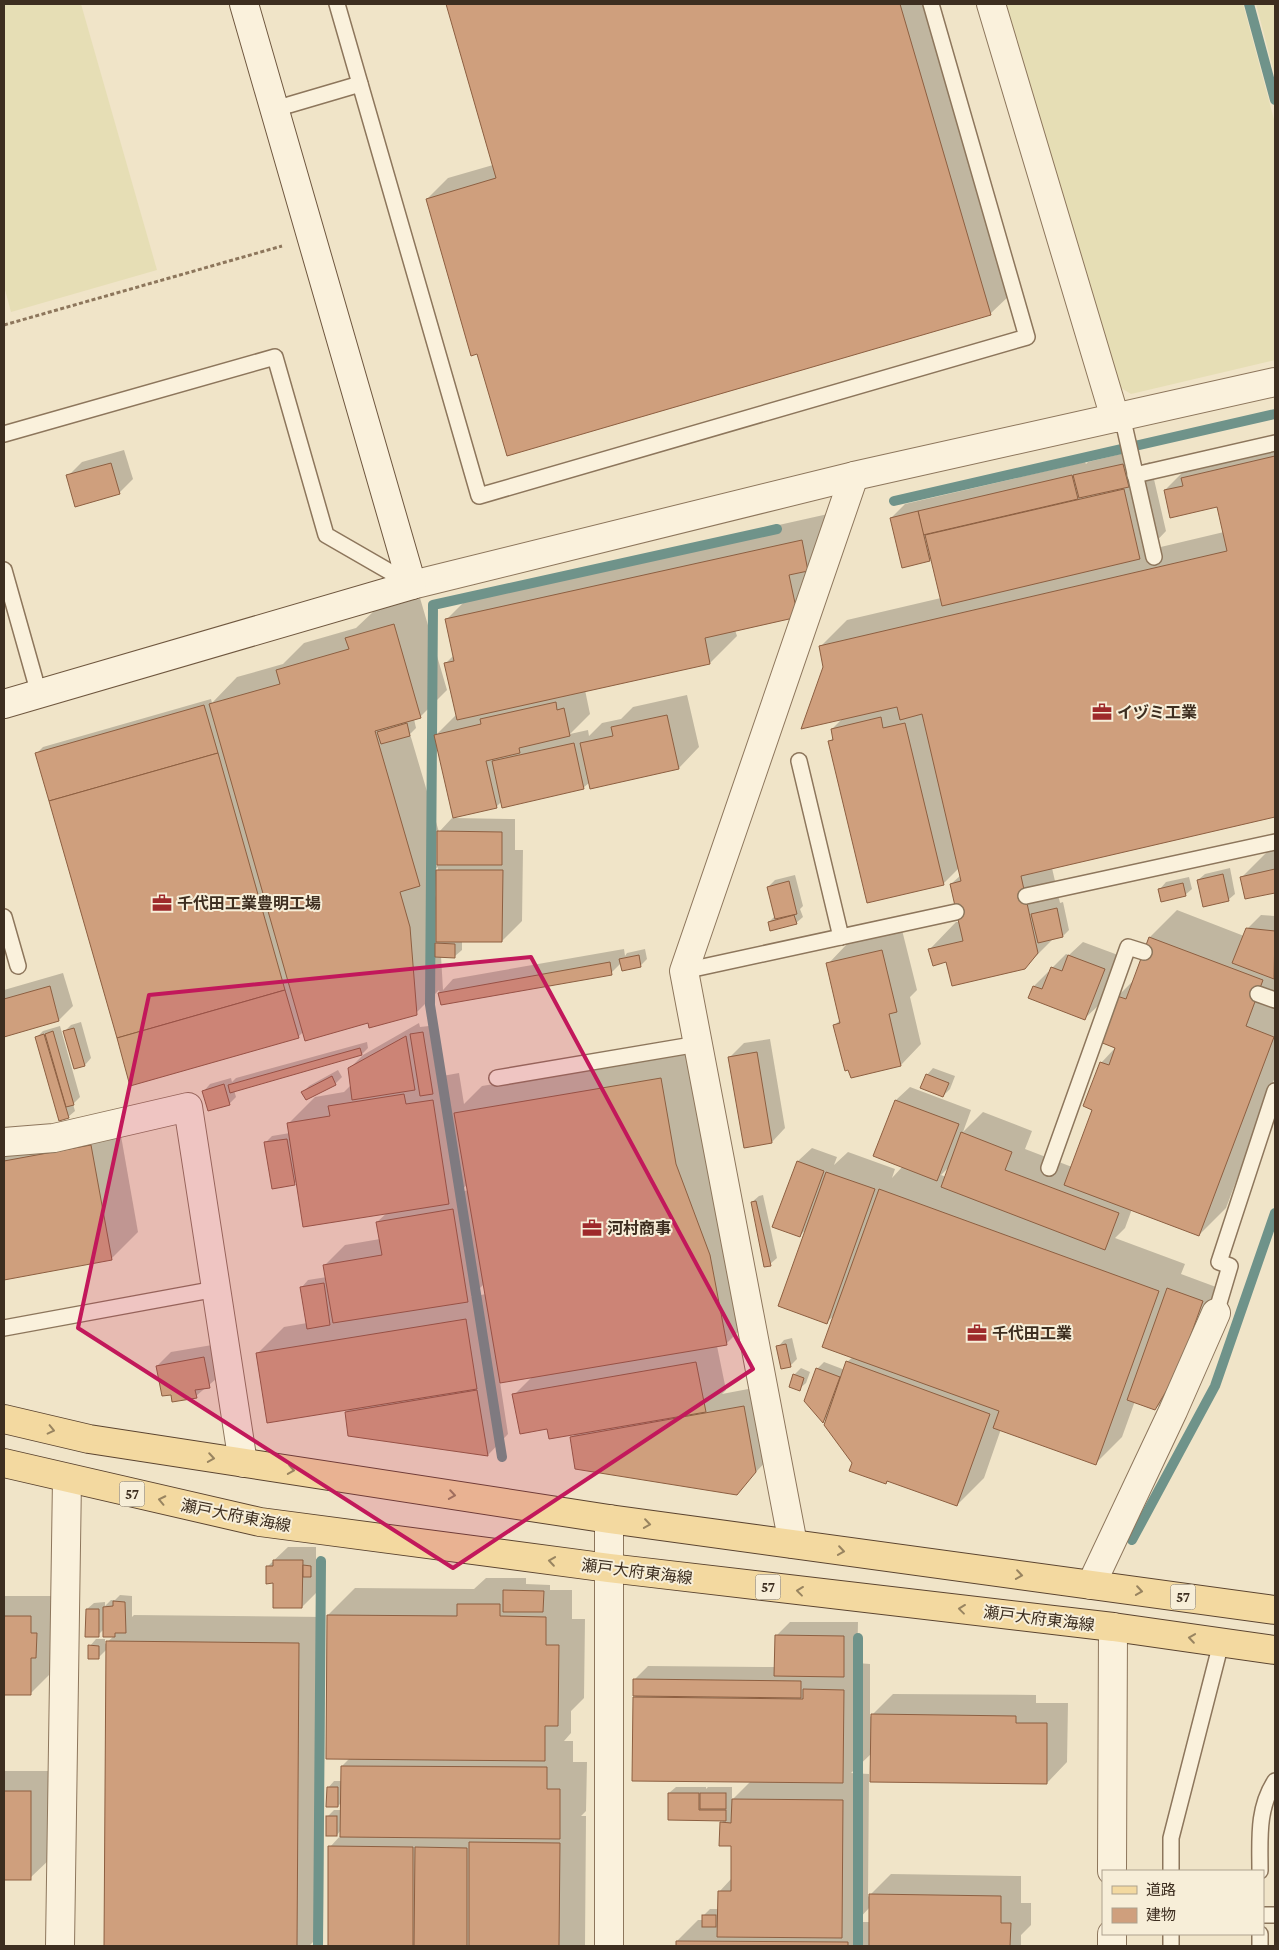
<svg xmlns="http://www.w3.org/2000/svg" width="1279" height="1950" font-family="'Crimson Pro','Noto Sans JP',serif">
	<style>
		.farmland { fill: #e6deb5 }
		.shadow { fill: #0003; fill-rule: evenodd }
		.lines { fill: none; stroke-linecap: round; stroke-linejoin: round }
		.stream { stroke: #6f938a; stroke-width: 10 }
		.building { fill: #cf9f7d; stroke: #8d5f41 }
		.lane-casing { stroke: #8d765c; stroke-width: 18 }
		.street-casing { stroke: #8d765c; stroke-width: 30 }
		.secondary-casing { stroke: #6f573f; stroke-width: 30 }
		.primary-casing { stroke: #5b4430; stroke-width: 30 }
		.path { stroke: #8d765c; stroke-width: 3; stroke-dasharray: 4 2.5; stroke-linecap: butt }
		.lane { stroke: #faf1dc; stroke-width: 15 }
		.street { stroke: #faf1dc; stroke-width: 28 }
		.secondary { stroke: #faf1dc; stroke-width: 28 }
		.primary { stroke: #f3d9a0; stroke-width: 28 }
		.oneway { stroke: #988460 }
		.marked { fill: #c2185b; fill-opacity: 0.2; stroke: #c2185b; stroke-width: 4; stroke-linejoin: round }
		.labels { text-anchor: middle; stroke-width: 4; stroke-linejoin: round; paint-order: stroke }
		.shield { fill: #f7eed8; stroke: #756857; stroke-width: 1 }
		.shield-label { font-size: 15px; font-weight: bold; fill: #3d2e20 }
		.poi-label { font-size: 16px; font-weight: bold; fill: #3d2e20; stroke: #f7eed8; text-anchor: start }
		.street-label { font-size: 16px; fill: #3d2e20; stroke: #f7eed8 }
	</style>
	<rect width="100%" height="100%" fill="#f0e4c8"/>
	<g class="farmland">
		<polygon points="4,4 81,4 157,270 11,312 4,286"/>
		<polygon points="999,4 1243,4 1275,123 1275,360 1131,394 1113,383"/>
		<polygon points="1256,4 1275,4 1275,76"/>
	</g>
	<g class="shadow">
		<polygon points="447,4 927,4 1011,294 990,314 478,352 427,199 448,178 493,165"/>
		<polygon points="1275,436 1275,816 1052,868 1060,903 1063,902 1069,930 1063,936 1053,939 1024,968 947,961 930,949 956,922 960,922 951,884 961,875 959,868 943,884 829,742 834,737 832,729 843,718 825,667 820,647 847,620 941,598 932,557 929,560 891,518 905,504 1085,462 1086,464 1088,462 1137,450 1140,465 1150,462 1166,531 1148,550 1224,532 1218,506 1165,490 1192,463"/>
		<polygon points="124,450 133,479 119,493 68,476 82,462"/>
		<polygon points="828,514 797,616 735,630 737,636 710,663 585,690 590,714 570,734 588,730 589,736 602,723 621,719 633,707 687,695 699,747 679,768 590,782 583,788 502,801 496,807 436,735 457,714 446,663 454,655 446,620 473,593"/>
		<path d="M420 598 447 690 420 717 414 719 416 728 410 734 439 832 452 818 515 819V850H523L522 921 502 941H462V950L455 956H441L443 990 453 979 624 949 625 956 627 953 645 949 647 959 640 966 621 963 611 973 442 1004 439 990 416 1013 304 1031 298 1037 36 754 43 747 211 699 212 703 237 677 283 664 304 643 356 628 374 611ZM438 867 437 901 429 875Z"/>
		<polygon points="1275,849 1275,891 1246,898 1241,878 1268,851"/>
		<polygon points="1230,868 1235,894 1228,900 1198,880 1205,874"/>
		<polygon points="795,875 803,906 800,909 803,917 796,923 769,922 775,916 768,887 775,880"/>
		<polygon points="1189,877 1192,889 1185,895 1160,889 1166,882"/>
		<path d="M1177 910 1244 936 1247 929 1261 915 1275 916V989L1272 999 1275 1001V1077L1226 1208 1199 1235 1132 1209 1125 1228 1115 1238 1185 1264 1181 1274 1216 1287 1191 1356 1169 1395 1155 1409 1135 1401 1122 1437 1095 1464 1001 1429 984 1478 957 1505 889 1480 886 1483 853 1463 828 1416 823 1422 817 1369 824 1362 845 1370 847 1362 853 1357 836 1314 827 1322 806 1229 800 1236 798 1161 812 1148 837 1157 834 1165 848 1152 895 1169 892 1178 903 1166 896 1100 910 1087 971 1110 963 1132 983 1112 1032 1131 1025 1149 1072 1167 1094 1109 1101 1063 1116 1047 1118 996 1134 980 1150 937ZM950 1166 946 1177 941 1175Z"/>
		<polygon points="902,930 917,990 910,997 921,1044 901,1065 835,1025 841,1019 828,964 848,943"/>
		<polygon points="1083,942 1118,955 1099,1005 1085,1018 1034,986 1048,972 1050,973 1052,968 1066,954 1069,955"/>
		<polygon points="63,973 73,1006 59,1020 4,1036 4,990"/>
		<polygon points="81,1022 91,1058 85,1065 64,1032 71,1025"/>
		<path d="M419 1023 420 1027 429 1026 437 1077 459 1073 464 1104 482 1086 687 1051 753 1317 726 1344 717 1346 726 1390 722 1394 764 1386 776 1451 736 1493 571 1438 576 1433 548 1428 514 1395 532 1377 500 1382 508 1434 488 1455 350 1434 346 1412 350 1408 257 1354 284 1327 307 1323 302 1287 308 1280 327 1277 325 1265 345 1245 380 1239 377 1222 388 1212 297 1181 294 1184 265 1143 272 1136 290 1133 288 1124 315 1097 344 1092 351 1085 349 1069 363 1055ZM468 1184 469 1190 459 1192ZM485 1283 486 1294 471 1297Z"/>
		<polygon points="60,1026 80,1097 73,1104 75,1111 68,1117 37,1037 43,1031"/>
		<polygon points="770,1039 785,1128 772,1142 730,1057 744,1043"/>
		<polygon points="367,1042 368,1048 362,1054 234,1090 236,1097 229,1104 204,1091 210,1084 231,1078 232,1082 236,1078"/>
		<polygon points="933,1068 955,1076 950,1089 943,1096 927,1075"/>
		<polygon points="338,1070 342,1077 335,1084 306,1099 303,1092 309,1086"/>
		<polygon points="118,1119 138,1232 111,1259 4,1279 4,1140"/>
		<polygon points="763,1195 777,1258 770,1264 752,1202 759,1196"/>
		<polygon points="792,1338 797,1359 790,1366 778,1347 784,1340"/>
		<polygon points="218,1344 223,1373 196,1396 171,1393 157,1366 171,1352"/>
		<polygon points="801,1368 810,1372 806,1383 799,1389 794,1375"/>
		<polygon points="288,1547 316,1547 316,1559 317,1559 316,1593 302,1607 274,1582 267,1567"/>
		<polygon points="486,1578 526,1578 526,1584 550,1585 550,1590 572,1590 572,1619 585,1619 584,1698 571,1711 571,1733 564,1741 573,1741 573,1762 587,1762 586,1811 581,1816 586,1816 585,1946 329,1946 330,1847 341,1835 341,1830 337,1835 327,1817 334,1810 342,1810 342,1802 338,1806 328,1788 334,1781 342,1781 342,1766 350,1758 328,1615 355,1588 474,1589"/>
		<polygon points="120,1595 132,1596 132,1617 134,1615 325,1617 323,1932 309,1946 105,1946 107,1649 98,1658 90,1646 96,1639 105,1639 105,1644 114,1636 104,1629 98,1635 87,1609 94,1603 105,1602 105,1606 111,1600 115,1600"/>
		<polygon points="4,1596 51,1596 51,1613 57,1613 51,1673 30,1694 4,1694"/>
		<path d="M790 1622H858L857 1663 870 1664V1717L893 1694 1036 1695V1703H1068L1067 1762 1047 1783 872 1753 851 1773 869 1774 868 1897 891 1874 1021 1876V1903H1031V1925L1021 1935V1946H677V1941L698 1920H703V1916L710 1909H719V1892L732 1878 733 1845 721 1823 724 1820 669 1819V1793L676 1787H706V1789L708 1787H732V1800L751 1781 634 1698 637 1695 634 1680 648 1666 776 1667V1636ZM870 1907V1922H856Z"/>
		<polygon points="4,1771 51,1771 51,1858 30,1878 4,1878"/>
		<polygon points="1228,1945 1275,1945 1275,1946 1226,1946"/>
	</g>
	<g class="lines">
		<g class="stream">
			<polyline points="1249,4 1275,100"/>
			<polyline points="894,501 1275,414"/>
			<polyline points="502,1457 430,1005 433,605 777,529"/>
			<polyline points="1132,1540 1215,1386 1275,1213"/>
			<polyline points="318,1946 321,1561"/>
			<polyline points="858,1946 858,1638"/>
		</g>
	</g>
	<g class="building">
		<polygon points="446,4 900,4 991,315 507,456 477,354 471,356 426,199 496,178"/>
		<polygon points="1275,456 1275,817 1021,876 1038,953 1025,969 952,986 946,962 933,966 928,949 963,941 950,884 961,881 922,714 900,720 897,707 801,729 823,667 819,646 1227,551 1217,507 1170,518 1164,490 1183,486 1181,478"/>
		<polygon points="111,463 120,494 75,507 66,475"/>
		<polygon points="1123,464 1129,487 1079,498 1073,475"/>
		<polygon points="1072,475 1078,499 923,535 918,511"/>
		<polygon points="1124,489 1140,559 942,606 925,535"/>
		<polygon points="918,511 930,561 902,568 890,518"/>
		<polygon points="802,540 808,571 789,575 798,617 705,638 710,664 457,720 444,663 454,661 445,619"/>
		<polygon points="394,624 421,718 375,731 420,886 400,892 410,927 417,1015 369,1028 368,1023 305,1041 209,704 280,684 276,670 349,649 345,638"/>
		<polygon points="556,702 557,710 564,708 570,736 519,748 520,753 486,761 497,808 453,818 434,735 481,724 480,719"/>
		<polygon points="204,705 218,753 49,801 35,753"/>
		<polygon points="667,715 679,769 590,789 580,743 613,736 611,727"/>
		<polygon points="881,717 883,728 905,723 944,885 867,903 828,741 833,740 831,729"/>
		<polygon points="407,723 410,736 381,744 377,732"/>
		<polygon points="574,743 584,789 502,808 492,761"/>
		<polygon points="218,753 285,990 117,1038 49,801"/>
		<polygon points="437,831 502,832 502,865 437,865"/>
		<polygon points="1275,869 1275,893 1245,899 1240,877"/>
		<polygon points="436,870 503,870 502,942 436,942"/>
		<polygon points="1223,874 1229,901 1203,907 1197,880"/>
		<polygon points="789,881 797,914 775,919 767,887"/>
		<polygon points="1183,883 1186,896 1161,902 1158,889"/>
		<polygon points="1057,908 1063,937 1038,943 1031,914"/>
		<polygon points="794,915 797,924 770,931 768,922"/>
		<polygon points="1246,928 1275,931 1274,979 1232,963"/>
		<polygon points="1149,937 1263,980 1246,1026 1274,1037 1199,1236 1064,1185 1092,1110 1083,1106 1100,1062 1109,1065 1115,1048 1100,1042 1117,996 1126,999"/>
		<polygon points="435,943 455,944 455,958 435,957"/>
		<polygon points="882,950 897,1012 889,1014 901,1066 851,1078 848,1070 845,1071 833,1025 840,1023 826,963"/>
		<polygon points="639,955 641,967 622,971 619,959"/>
		<polygon points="1068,955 1105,969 1085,1020 1028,998 1033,986 1042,989 1051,967 1062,971"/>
		<polygon points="610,962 612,975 441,1005 438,993"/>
		<polygon points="50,986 59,1021 4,1037 4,999"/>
		<polygon points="285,990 299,1038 130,1086 117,1038"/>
		<polygon points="74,1028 85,1066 74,1069 63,1031"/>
		<polygon points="53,1031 74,1105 66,1107 45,1034"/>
		<polygon points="423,1032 433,1094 420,1096 410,1034"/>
		<polygon points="44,1034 69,1118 59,1121 35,1037"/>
		<polygon points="406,1036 415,1090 352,1100 348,1068"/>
		<polygon points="360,1048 362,1055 230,1093 228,1085"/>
		<polygon points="757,1052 772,1143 744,1148 728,1057"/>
		<polygon points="926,1074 949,1083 943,1097 920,1088"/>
		<polygon points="332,1076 336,1085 306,1100 301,1092"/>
		<polygon points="661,1078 676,1164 710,1255 727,1345 500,1383 454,1113"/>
		<polygon points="224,1084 230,1105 208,1111 202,1091"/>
		<polygon points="404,1094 406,1104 433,1100 449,1204 303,1227 287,1123 330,1116 328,1106"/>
		<polygon points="895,1100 959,1124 937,1181 873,1156"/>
		<polygon points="961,1132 1012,1152 1005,1170 1119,1213 1105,1250 941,1187"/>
		<polygon points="287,1139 295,1185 272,1189 264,1142"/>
		<polygon points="91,1145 112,1260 4,1280 4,1161"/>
		<polygon points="797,1161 824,1171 800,1237 772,1227"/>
		<polygon points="826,1172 875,1189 827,1324 778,1306"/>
		<polygon points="879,1189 1159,1291 1096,1465 993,1428 999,1411 822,1347"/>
		<polygon points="756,1201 771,1266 764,1267 751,1202"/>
		<polygon points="453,1209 468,1302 333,1323 323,1265 382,1255 376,1222"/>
		<polygon points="324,1283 330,1325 307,1329 300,1287"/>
		<polygon points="1167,1288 1203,1301 1178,1371 1155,1410 1127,1400"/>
		<polygon points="466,1319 477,1389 267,1423 256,1353"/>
		<polygon points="786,1344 791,1367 781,1369 776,1346"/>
		<polygon points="204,1357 210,1388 195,1390 197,1398 172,1402 171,1395 162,1396 156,1366"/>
		<polygon points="846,1361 990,1414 957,1506 887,1481 886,1484 849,1471 852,1463 824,1425"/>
		<polygon points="696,1362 706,1412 549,1439 547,1429 520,1434 512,1394"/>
		<polygon points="816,1368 840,1377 823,1423 804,1401"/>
		<polygon points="793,1374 804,1378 800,1391 789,1387"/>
		<polygon points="477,1390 488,1456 348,1436 345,1412"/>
		<polygon points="744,1406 756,1472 737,1495 575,1469 570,1437"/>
		<polygon points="273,1560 303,1560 302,1608 273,1608 273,1583 266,1584 266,1566 273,1566"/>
		<polygon points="303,1565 311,1566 311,1577 303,1577"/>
		<polygon points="503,1590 544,1591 543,1612 503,1612"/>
		<polygon points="113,1601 125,1602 126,1633 115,1633 115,1637 103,1637 103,1607 113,1606"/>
		<polygon points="457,1604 500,1604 500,1616 546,1617 546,1645 559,1645 558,1726 545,1726 545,1761 326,1759 327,1615 457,1616"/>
		<polygon points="86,1609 99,1609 99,1637 85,1637"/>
		<polygon points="4,1616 31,1616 31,1633 37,1633 36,1658 31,1658 31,1695 4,1695"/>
		<polygon points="775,1635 844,1636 844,1677 774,1676"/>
		<polygon points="106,1641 299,1643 297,1946 104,1946"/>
		<polygon points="88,1645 99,1646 99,1659 88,1659"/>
		<polygon points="633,1679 801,1681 801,1698 633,1696"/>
		<polygon points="803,1689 844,1690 843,1783 632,1781 633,1697 803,1699"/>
		<polygon points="871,1714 1016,1716 1016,1723 1047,1723 1047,1784 870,1782"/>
		<polygon points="341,1766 547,1767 547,1789 560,1789 560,1839 340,1837"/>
		<polygon points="327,1787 338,1787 338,1807 326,1807"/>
		<rect x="4" y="1791" width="27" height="89"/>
		<polygon points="668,1793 699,1793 699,1810 726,1810 726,1821 668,1820"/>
		<rect x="700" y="1793" width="26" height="16"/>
		<polygon points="732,1799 843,1800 842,1938 717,1937 718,1891 731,1891 731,1846 719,1846 720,1822 731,1823"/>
		<rect x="326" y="1816" width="11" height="20"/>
		<polygon points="469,1842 560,1843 559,1946 469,1946"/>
		<polygon points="328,1846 413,1847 413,1946 328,1946"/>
		<polygon points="415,1847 467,1848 467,1946 414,1946"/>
		<polygon points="869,1894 1001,1896 1001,1923 1011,1923 1010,1946 869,1946"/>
		<rect x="702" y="1915" width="14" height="12"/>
		<polygon points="676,1941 848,1942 848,1946 676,1946"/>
	</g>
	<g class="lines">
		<defs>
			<g id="lane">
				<polyline points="337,4 479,496 1027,337 931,4"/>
				<polyline points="275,109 360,84"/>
				<polyline points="1122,416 1154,557"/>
				<polyline points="4,434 275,357 326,535 411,584"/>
				<polyline points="1135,475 1275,443"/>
				<polyline points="4,570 39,694"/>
				<polyline points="799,761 841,937"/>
				<polyline points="1026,896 1275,842"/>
				<polyline points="4,917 18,966"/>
				<polyline points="684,971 956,912"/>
				<polyline points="1258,994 1275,1000"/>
				<polyline points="497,1078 698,1044"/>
				<polyline points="1049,1168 1128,947 1144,952"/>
				<polyline points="1216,1313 1230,1266 1219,1262 1275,1091"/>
				<polyline points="4,1328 216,1289"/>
				<polyline points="1171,1871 1171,1838 1221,1643"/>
				<path d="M1260 1871C1260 1839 1257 1809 1275 1781"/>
				<polyline points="1263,1915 1275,1915"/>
				<polyline points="1171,1934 1171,1946"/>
				<polyline points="1260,1946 1260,1934"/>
			</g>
			<g id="street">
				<polyline points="991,4 1115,418"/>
				<polyline points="412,585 854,476 1275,382"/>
				<polyline points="4,1142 54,1138 188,1107 243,1463"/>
				<polyline points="609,1519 609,1946"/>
				<polyline points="793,1544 684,971 854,476"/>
				<polyline points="1091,1585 1173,1411 1216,1313"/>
				<polyline points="1112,1871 1113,1627"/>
				<polyline points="60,1946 67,1479"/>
				<polyline points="1112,1946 1112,1934"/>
			</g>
			<polyline id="secondary" points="4,704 412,585 244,4"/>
			<g id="primary">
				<polyline points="4,1419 89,1439 609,1519 1275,1610"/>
				<polyline points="4,1463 260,1522 609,1568 1113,1627 1275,1650"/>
			</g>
		</defs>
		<use href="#lane" class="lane-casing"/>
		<use href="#street" class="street-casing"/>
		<use href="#secondary" class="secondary-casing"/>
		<use href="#primary" class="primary-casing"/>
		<polyline class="path" points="4,325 282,246"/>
		<use href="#lane" class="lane"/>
		<use href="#street" class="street"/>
		<use href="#secondary" class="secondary"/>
		<use href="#primary" class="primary"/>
	</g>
	<defs><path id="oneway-chevron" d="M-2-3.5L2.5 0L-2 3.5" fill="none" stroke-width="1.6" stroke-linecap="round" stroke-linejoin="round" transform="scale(1.25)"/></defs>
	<g class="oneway">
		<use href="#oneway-chevron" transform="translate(51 1430) rotate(13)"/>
		<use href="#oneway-chevron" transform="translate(211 1458) rotate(9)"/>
		<use href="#oneway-chevron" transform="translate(291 1470) rotate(9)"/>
		<use href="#oneway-chevron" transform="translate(452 1495) rotate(9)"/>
		<use href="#oneway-chevron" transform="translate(162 1500) rotate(-168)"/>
		<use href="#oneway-chevron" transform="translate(647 1524) rotate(8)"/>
		<use href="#oneway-chevron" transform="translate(841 1551) rotate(8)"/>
		<use href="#oneway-chevron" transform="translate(552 1561) rotate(-172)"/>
		<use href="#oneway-chevron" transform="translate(1019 1575) rotate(8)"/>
		<use href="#oneway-chevron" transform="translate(800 1591) rotate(-173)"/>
		<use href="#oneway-chevron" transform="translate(1139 1591) rotate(8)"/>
		<use href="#oneway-chevron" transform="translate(962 1609) rotate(-173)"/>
		<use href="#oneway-chevron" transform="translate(1192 1638) rotate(-172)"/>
	</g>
	<path class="marked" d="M531 957 753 1369 453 1568 78 1328 149 995Z"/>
	<defs>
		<symbol id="office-bare" viewBox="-9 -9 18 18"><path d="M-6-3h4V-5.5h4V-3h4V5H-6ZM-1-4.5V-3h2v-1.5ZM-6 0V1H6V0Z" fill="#9e2a2b" stroke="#f7eed8" stroke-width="2.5" paint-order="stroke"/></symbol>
	</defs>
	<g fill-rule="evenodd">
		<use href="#office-bare" x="1088" y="698" width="28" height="28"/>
		<use href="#office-bare" x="148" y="889" width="28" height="28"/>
		<use href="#office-bare" x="578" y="1214" width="28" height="28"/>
		<use href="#office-bare" x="963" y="1319" width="28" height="28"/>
	</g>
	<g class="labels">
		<g class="shield">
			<rect x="119.5" y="1481.5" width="25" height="25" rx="4"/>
			<rect x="755.5" y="1574.5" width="25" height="25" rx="4"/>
			<rect x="1170.5" y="1584.5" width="25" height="25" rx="4"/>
		</g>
		<g class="shield-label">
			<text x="132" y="1499">57</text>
			<text x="768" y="1592">57</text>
			<text x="1183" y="1602">57</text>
		</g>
		<g class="poi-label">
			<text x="1117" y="718">イヅミ工業</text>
			<text x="177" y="909">千代田工業豊明工場</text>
			<text x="607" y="1234">河村商事</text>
			<text x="992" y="1339">千代田工業</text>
		</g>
		<g class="street-label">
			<text transform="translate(236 1515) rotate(11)" y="6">瀬戸大府東海線</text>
			<text transform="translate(637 1571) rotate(7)" y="6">瀬戸大府東海線</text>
			<text transform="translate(1039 1618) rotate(7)" y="6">瀬戸大府東海線</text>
		</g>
	</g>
	<rect width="1279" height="1950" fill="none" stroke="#3d2e20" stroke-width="10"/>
	<rect x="1102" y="1870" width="162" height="65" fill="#f7eed8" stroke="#ada18e"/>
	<rect x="1112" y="1886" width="25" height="8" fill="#f3d9a0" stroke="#ada18e"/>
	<text x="1146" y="1895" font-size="15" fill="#3d2e20">道路</text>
	<rect x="1112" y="1908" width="25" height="15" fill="#cf9f7d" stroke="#ada18e"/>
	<text x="1146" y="1920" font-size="15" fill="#3d2e20">建物</text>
</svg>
